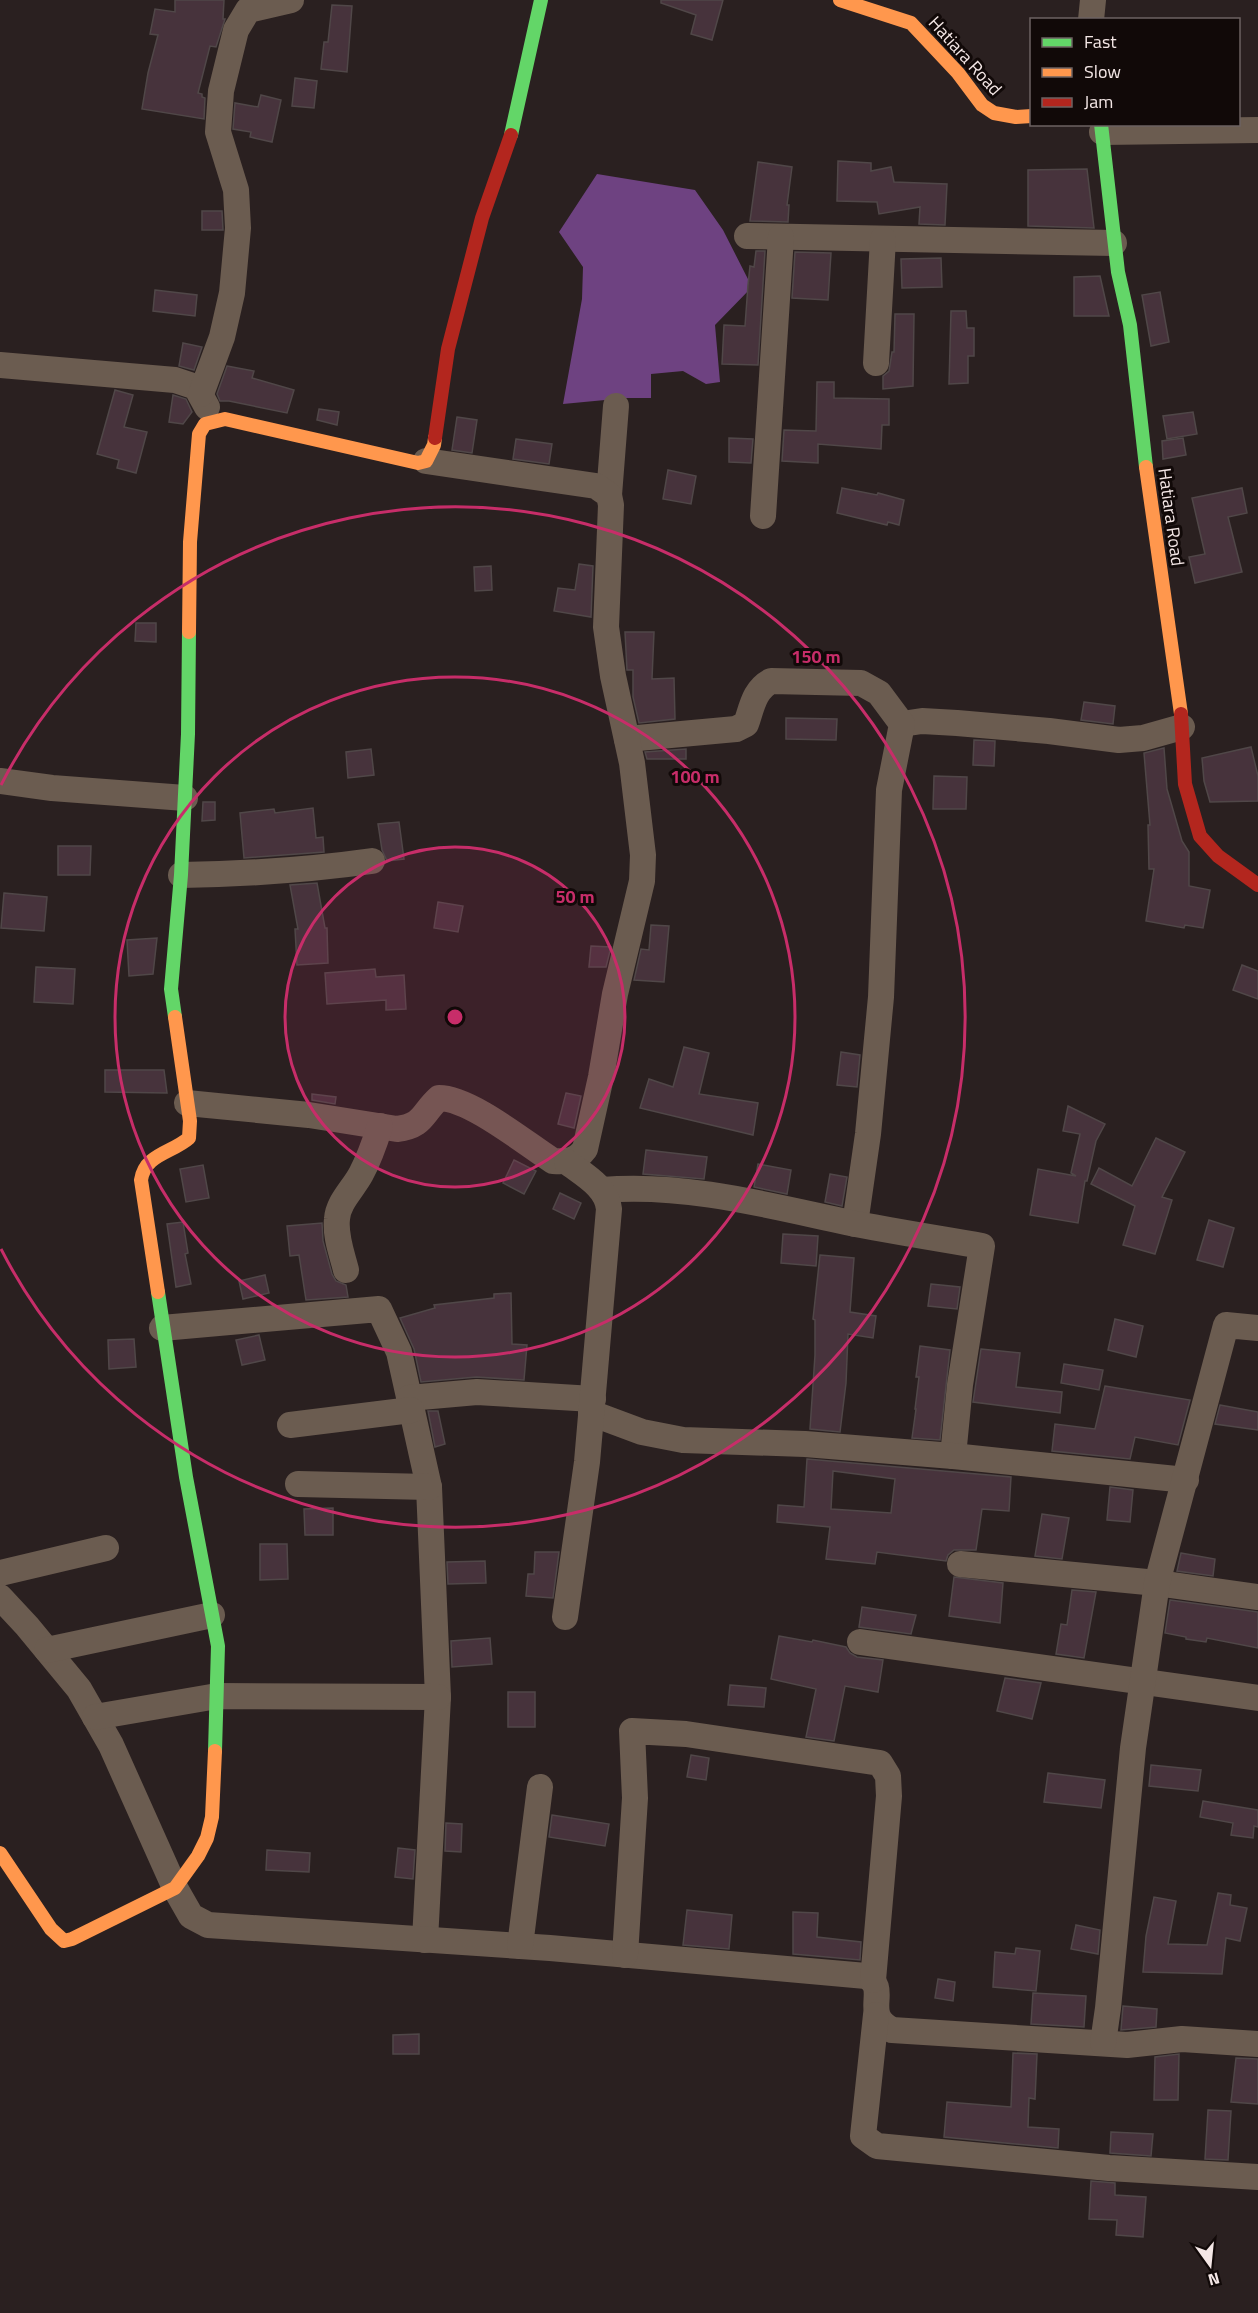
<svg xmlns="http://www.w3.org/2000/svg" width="1258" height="2313" font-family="'Titillium Web',sans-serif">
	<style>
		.water { fill: #6e4281 }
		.building { fill: #47333c; stroke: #504748; stroke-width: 1.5; fill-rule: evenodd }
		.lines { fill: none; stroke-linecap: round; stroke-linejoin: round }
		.street { stroke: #6b5c50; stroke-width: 26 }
		.fast { stroke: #63d668; stroke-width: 14 }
		.slow { stroke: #ff974d; stroke-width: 14 }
		.jam { stroke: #b3261e; stroke-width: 14 }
		.ring { fill: none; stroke: #c72d69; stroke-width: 3 }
		.labels { text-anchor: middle; stroke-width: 6; stroke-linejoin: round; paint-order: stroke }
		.street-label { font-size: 18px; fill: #f4e7e6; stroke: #110908 }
		.centre { fill: #c72d69; stroke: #110908; stroke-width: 3 }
		.ring-label { font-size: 18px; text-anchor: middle; font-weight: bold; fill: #c72d69; stroke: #110908; stroke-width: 6; stroke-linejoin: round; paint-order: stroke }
	</style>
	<rect width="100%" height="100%" fill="#2a2020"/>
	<polygon class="water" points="597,174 695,190 723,230 752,287 715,325 720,382 706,384 683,371 651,374 651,398 626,398 563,404 582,299 583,267 559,232"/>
	<g class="building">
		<polygon points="175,0 224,0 223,19 225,19 216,47 210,46 198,93 202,94 202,97 205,98 204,119 142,109 148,73 158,35 150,34 155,9 175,12"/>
		<polygon points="661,0 723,0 712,40 691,34 696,15 661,3"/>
		<polygon points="332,5 352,6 347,72 321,69 324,42 328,42"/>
		<polygon points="295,78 317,81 314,108 292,106"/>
		<polygon points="261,95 281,100 272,142 250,137 251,132 233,129 235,103 258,107"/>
		<polygon points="838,161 871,163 871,171 891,167 894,182 947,184 945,225 919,224 920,207 879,214 877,202 837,201"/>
		<polygon points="758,162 792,167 787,205 789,205 788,222 750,221"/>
		<polygon points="1087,169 1094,228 1028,226 1028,170"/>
		<polygon points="202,211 222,211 223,230 202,230"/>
		<polygon points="756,251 765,251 758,365 722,364 724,325 745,326 748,285 750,266 754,267"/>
		<polygon points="795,252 831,253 828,300 792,298"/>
		<polygon points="941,258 942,287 902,288 901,259"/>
		<polygon points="1100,276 1109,316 1074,316 1074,277"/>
		<polygon points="155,290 197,295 195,316 153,311"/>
		<polygon points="1160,292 1169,342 1151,346 1142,295"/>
		<polygon points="951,311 966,311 967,328 974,328 974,356 968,356 968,383 949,384"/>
		<polygon points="895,314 914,314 913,386 883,389 883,376 889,371 892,352 894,352"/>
		<polygon points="183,343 202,347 194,370 179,366"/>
		<polygon points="227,366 254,371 252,378 294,390 287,413 229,401 220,401 217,394"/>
		<polygon points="817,382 834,382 834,398 889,399 889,425 882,425 881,449 818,444 818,463 782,461 784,430 816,431"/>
		<polygon points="115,390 133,395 124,427 147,432 136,473 117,468 119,460 97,454"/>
		<polygon points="173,395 186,399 192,412 183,424 169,422"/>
		<polygon points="319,409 339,412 337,425 317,420"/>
		<polygon points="1193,412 1197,434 1167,439 1163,416"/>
		<polygon points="457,417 477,420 472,453 452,450"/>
		<polygon points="729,438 753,439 751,463 729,462"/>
		<polygon points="1183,438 1186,455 1163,459 1162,441"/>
		<polygon points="516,439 552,444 549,464 513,459"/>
		<polygon points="668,470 696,476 691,504 663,499"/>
		<polygon points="842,488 877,495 878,493 904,500 899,525 888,522 887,525 837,513"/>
		<polygon points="1242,488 1247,513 1228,517 1242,572 1195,583 1189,557 1205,554 1192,498"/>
		<polygon points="579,564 593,566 591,617 554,611 558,588 575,590"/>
		<polygon points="491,566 492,590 475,591 474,567"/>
		<polygon points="136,623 156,623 156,642 135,641"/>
		<polygon points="625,632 654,632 652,679 674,678 675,719 639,723 633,697 633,670 627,670"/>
		<polygon points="1084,702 1115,706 1113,724 1081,720"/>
		<polygon points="786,718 837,719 836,740 786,739"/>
		<polygon points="974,740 995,741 994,766 973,765"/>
		<polygon points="1251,747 1258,776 1258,801 1210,802 1204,781 1202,758"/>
		<polygon points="1164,748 1167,789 1182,841 1189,852 1189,886 1210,890 1203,928 1185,925 1184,928 1146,921 1154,869 1149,869 1148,825 1150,825 1144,753"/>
		<polygon points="371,749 374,775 348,778 346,752"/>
		<polygon points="686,749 686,759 647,759 645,752"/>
		<polygon points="934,776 967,777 966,809 933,809"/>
		<polygon points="203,802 215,802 215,820 202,821"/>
		<polygon points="313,808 316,838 323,837 324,852 244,858 240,813 274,809 275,813"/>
		<polygon points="399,822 404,859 387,861 382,850 378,824"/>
		<polygon points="58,846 91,846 90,875 58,875"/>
		<polygon points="317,883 325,928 327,928 328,963 297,965 295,929 298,929 290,885"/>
		<polygon points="4,893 47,897 44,931 1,928"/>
		<polygon points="438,902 463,906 458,932 434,928"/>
		<polygon points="651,925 669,926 664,982 634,980 641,949 649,950"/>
		<polygon points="157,938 153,974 129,976 127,940"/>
		<polygon points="591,946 611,947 606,967 589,967"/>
		<polygon points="1242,965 1258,971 1258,999 1233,990"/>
		<polygon points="36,967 75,969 73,1004 34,1002"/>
		<polygon points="375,969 376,977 404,975 406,1009 386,1010 386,1000 327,1004 325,973"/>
		<polygon points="684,1047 709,1053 699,1094 758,1103 753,1135 640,1108 649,1079 673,1087"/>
		<polygon points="841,1052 860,1055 857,1087 837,1085"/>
		<polygon points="105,1070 164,1070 167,1093 105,1092"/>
		<polygon points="566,1093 581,1096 574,1128 558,1124"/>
		<polygon points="312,1094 336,1097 335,1104 312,1100"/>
		<polygon points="1068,1106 1105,1124 1096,1141 1087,1181 1085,1181 1078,1223 1030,1215 1038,1169 1076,1176 1071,1173 1080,1134 1063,1131"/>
		<polygon points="1156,1138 1185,1152 1162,1197 1172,1200 1155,1254 1123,1245 1135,1206 1091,1184 1099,1168 1132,1186"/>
		<polygon points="646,1150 707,1157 704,1179 643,1174"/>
		<polygon points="514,1160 536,1171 524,1194 503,1183"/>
		<polygon points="758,1164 791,1170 787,1194 754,1187"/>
		<polygon points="203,1165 209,1198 186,1202 180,1169"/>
		<polygon points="830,1174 847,1177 842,1206 825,1202"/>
		<polygon points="560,1193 581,1203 574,1219 553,1209"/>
		<polygon points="1209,1220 1234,1228 1223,1267 1197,1260"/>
		<polygon points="183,1222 188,1253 185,1254 191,1284 176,1287 167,1224"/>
		<polygon points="322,1223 323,1241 332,1274 336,1281 346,1285 348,1297 306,1300 299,1255 290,1256 287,1226"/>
		<polygon points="783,1234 818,1236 816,1266 781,1263"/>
		<polygon points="820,1255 854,1258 850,1312 876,1316 873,1338 848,1334 846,1383 840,1432 810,1429 815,1355 815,1320 813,1319"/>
		<polygon points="265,1275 269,1293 243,1299 239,1281"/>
		<polygon points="931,1284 960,1287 957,1309 928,1306"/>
		<polygon points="511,1293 512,1344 527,1345 524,1380 476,1377 421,1382 414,1349 400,1318 435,1308 434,1305 494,1298 494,1294"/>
		<polygon points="1115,1319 1143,1326 1136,1357 1108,1350"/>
		<polygon points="259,1335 265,1360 242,1365 236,1340"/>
		<polygon points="134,1339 136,1367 109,1369 108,1340"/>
		<polygon points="920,1346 950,1350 940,1440 912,1438 916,1409 915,1409 919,1377 916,1377"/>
		<polygon points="981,1349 1020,1353 1016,1387 1062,1392 1060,1413 973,1402"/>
		<polygon points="1064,1364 1103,1370 1099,1390 1061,1383"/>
		<polygon points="1105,1386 1190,1400 1178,1445 1135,1437 1130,1459 1052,1451 1055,1424 1095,1429"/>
		<polygon points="1220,1405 1258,1412 1258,1430 1215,1424"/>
		<polygon points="428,1411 438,1411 445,1444 435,1447"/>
		<path d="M807 1459 1011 1477 1009 1511 982 1509 976 1550H954L948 1555 946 1561 877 1552 875 1564 826 1559 830 1527 777 1522 778 1505 804 1507ZM833 1471 895 1479 891 1513 831 1509Z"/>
		<polygon points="1110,1487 1133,1490 1130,1522 1107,1520"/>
		<polygon points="333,1508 333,1535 305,1535 304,1509"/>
		<polygon points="1042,1514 1069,1518 1062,1559 1035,1556"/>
		<polygon points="260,1544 287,1544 288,1579 260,1580"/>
		<polygon points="535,1552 559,1552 553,1598 526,1596 528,1574 534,1574"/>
		<polygon points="1181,1553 1215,1559 1213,1576 1177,1571"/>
		<polygon points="485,1561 486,1583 448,1584 447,1562"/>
		<polygon points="954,1577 1003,1583 1000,1623 949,1616"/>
		<polygon points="1072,1590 1096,1592 1084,1658 1056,1654 1061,1624 1067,1625"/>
		<polygon points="1170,1600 1258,1612 1258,1648 1207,1638 1206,1642 1186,1639 1186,1637 1165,1633"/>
		<polygon points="862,1607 916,1615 911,1634 859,1627"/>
		<polygon points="779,1636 812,1642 813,1640 846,1647 850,1653 857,1657 883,1660 878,1692 845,1686 834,1741 806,1737 816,1689 771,1679"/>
		<polygon points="490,1638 492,1664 452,1667 451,1641"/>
		<polygon points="1005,1678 1041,1683 1032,1719 997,1711"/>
		<polygon points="730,1685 766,1688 764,1707 728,1705"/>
		<rect x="508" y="1692" width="27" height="35"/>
		<polygon points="691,1755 709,1758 706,1780 687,1777"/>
		<polygon points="1151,1765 1201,1770 1198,1791 1149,1786"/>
		<polygon points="1048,1773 1105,1780 1101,1808 1044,1802"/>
		<polygon points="1203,1801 1258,1810 1258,1827 1254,1826 1253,1838 1231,1835 1233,1823 1200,1817"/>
		<polygon points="552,1815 609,1824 605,1846 549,1837"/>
		<polygon points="446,1823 462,1824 461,1852 445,1851"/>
		<polygon points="398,1848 415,1850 413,1879 395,1877"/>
		<polygon points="267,1850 310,1853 309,1872 266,1870"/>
		<polygon points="1218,1893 1231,1895 1230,1905 1247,1908 1240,1941 1226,1938 1222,1974 1143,1972 1146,1936 1154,1897 1176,1901 1168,1944 1207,1945"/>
		<polygon points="687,1910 732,1915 729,1949 683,1945"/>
		<polygon points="793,1912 818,1913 817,1937 861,1942 860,1960 793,1954"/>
		<polygon points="1076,1925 1100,1930 1098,1954 1071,1949"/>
		<polygon points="1016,1948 1040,1951 1036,1991 993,1987 995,1952 1015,1954"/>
		<polygon points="938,1979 955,1982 953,2001 935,1998"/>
		<polygon points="1033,1993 1086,1996 1084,2027 1031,2024"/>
		<polygon points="1123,2006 1157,2009 1156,2027 1121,2030"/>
		<polygon points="419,2034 419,2054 393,2054 393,2035"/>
		<polygon points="1013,2053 1037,2054 1035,2099 1029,2098 1028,2127 1059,2129 1058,2148 944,2137 947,2102 1011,2107"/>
		<polygon points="1179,2054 1178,2100 1154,2100 1155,2057"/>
		<polygon points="1236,2058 1258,2059 1258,2104 1231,2102"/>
		<polygon points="1208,2110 1231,2111 1228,2160 1205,2159"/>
		<polygon points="1111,2132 1153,2134 1151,2156 1110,2153"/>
		<polygon points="1091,2181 1115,2183 1115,2195 1146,2197 1143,2237 1116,2235 1117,2220 1089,2219"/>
	</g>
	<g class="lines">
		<g class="street">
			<polyline points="1091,20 1093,0"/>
			<polyline points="1102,132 1258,130"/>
			<polyline points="747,236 1114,243"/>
			<polyline points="876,363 883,239"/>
			<polyline points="0,365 175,380 196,387 207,407"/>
			<polyline points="201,394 222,337 232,293 238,228 236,190 218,132 221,91 236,30 248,10 291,0"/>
			<polyline points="609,495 616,406"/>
			<polyline points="763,516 781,237"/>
			<polyline points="902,724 922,721 957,723 1049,731 1119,740 1143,738 1182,727"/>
			<path d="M627 739 736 729 746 724C752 707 754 690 771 681L861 683 879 693 902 724 889 790 881 997 868 1134 855 1224"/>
			<polyline points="0,781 52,788 185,798"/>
			<path d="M181 875C245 874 308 870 372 861"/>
			<path d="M187 1103 309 1115 397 1129C424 1126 422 1113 439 1098 470 1098 525 1143 553 1161 568 1162 576 1161 585 1149L601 1077 615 994 642 881 643 855 632 763 613 676 606 627 611 505 609 495 596 486 426 461"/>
			<path d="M602 1190C684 1183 767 1205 846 1222 891 1231 936 1238 982 1246L960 1385 953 1456"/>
			<path d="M346 1270C342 1254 335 1236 337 1219 338 1202 353 1189 361 1174 369 1159 375 1142 380 1126"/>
			<polyline points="162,1328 379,1309 399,1352 429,1487 438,1697 425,1940"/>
			<polyline points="409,1398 477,1392 593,1399"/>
			<polyline points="591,1413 642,1432 683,1440 805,1444 953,1456 1186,1480"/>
			<polyline points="290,1425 411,1410"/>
			<polyline points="298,1484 429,1487"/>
			<polyline points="960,1564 1157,1583 1258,1597"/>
			<polyline points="0,1573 106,1548"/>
			<path d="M0 1597 27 1626 79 1689 111 1745 175 1888 191 1916 208 1925 550 1948 866 1976C891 1989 860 2014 892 2030L1127 2045 1182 2039 1258 2044"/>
			<path d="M565 1617 587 1462 609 1209C607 1187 584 1175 567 1162"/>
			<polyline points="860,1642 1258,1698"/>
			<polyline points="47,1650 212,1615"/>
			<polyline points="95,1717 217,1696 438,1697"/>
			<polyline points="520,1946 540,1787"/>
			<polyline points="625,1955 635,1798 632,1731 686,1734 880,1763 888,1776 889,1796 873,1980"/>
			<polyline points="876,2015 863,2136 877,2146 1109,2168 1258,2177"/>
			<polyline points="1103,2043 1108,2008 1133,1748 1157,1583 1226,1325 1258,1328"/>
		</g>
		<g class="fast">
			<polyline points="1101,124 1118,272 1130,325 1146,467"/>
			<polyline points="511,135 541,0"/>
			<polyline points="175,1017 171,989 181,875 188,734 189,632"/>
			<polyline points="158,1292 186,1477 218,1646 215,1751"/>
		</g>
		<g class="slow">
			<polyline points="840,0 911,23 958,73 982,105 994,113 1016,117 1032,116"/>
			<polyline points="1146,467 1181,714"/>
			<polyline points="189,632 190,542 199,434 205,424 225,419 418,463 426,461 434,445 435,438"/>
			<path d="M158 1292 141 1180C145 1154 172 1153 189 1138L190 1121 175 1017"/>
			<polyline points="0,1853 51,1929 64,1941 72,1939 175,1888 198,1856 207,1838 212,1817 215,1751"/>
		</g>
		<g class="jam">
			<polyline points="435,438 448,349 482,218 511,135"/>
			<polyline points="1181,714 1185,784 1200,836 1218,856 1258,885"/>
		</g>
	</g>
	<circle cx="455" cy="1017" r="170" fill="#c72d69" fill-opacity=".12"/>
	<g class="ring">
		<circle cx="455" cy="1017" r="170"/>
		<circle cx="455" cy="1017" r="340"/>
		<path d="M1 785A510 510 0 1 1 1 1249"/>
	</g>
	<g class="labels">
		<g class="street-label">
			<text transform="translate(965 56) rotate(48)" y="6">Hatiara Road</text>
			<text transform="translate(1171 517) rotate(82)" y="6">Hatiara Road</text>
		</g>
	</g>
	<circle cx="455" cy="1017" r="9" class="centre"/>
	<g class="ring-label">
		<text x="816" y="663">150 m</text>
		<text x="695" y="783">100 m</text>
		<text x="575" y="903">50 m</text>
	</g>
	<rect x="1030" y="18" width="210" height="108" fill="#110908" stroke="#6c6261" stroke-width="1.5"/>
	<rect x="1042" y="38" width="30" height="9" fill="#63d668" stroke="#6c6261" stroke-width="1.5"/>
	<text x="1084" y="48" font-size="18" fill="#f4e7e6">Fast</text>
	<rect x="1042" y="68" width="30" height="9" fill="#ff974d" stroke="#6c6261" stroke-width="1.5"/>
	<text x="1084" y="78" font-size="18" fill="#f4e7e6">Slow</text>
	<rect x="1042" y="98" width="30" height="9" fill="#b3261e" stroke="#6c6261" stroke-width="1.5"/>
	<text x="1084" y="108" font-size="18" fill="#f4e7e6">Jam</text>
	<g transform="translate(1210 2265) rotate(165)" stroke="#110908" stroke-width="4.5" paint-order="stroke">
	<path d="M0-4.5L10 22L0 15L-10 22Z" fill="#f4e7e6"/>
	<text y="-9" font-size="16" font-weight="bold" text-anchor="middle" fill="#f4e7e6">N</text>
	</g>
</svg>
